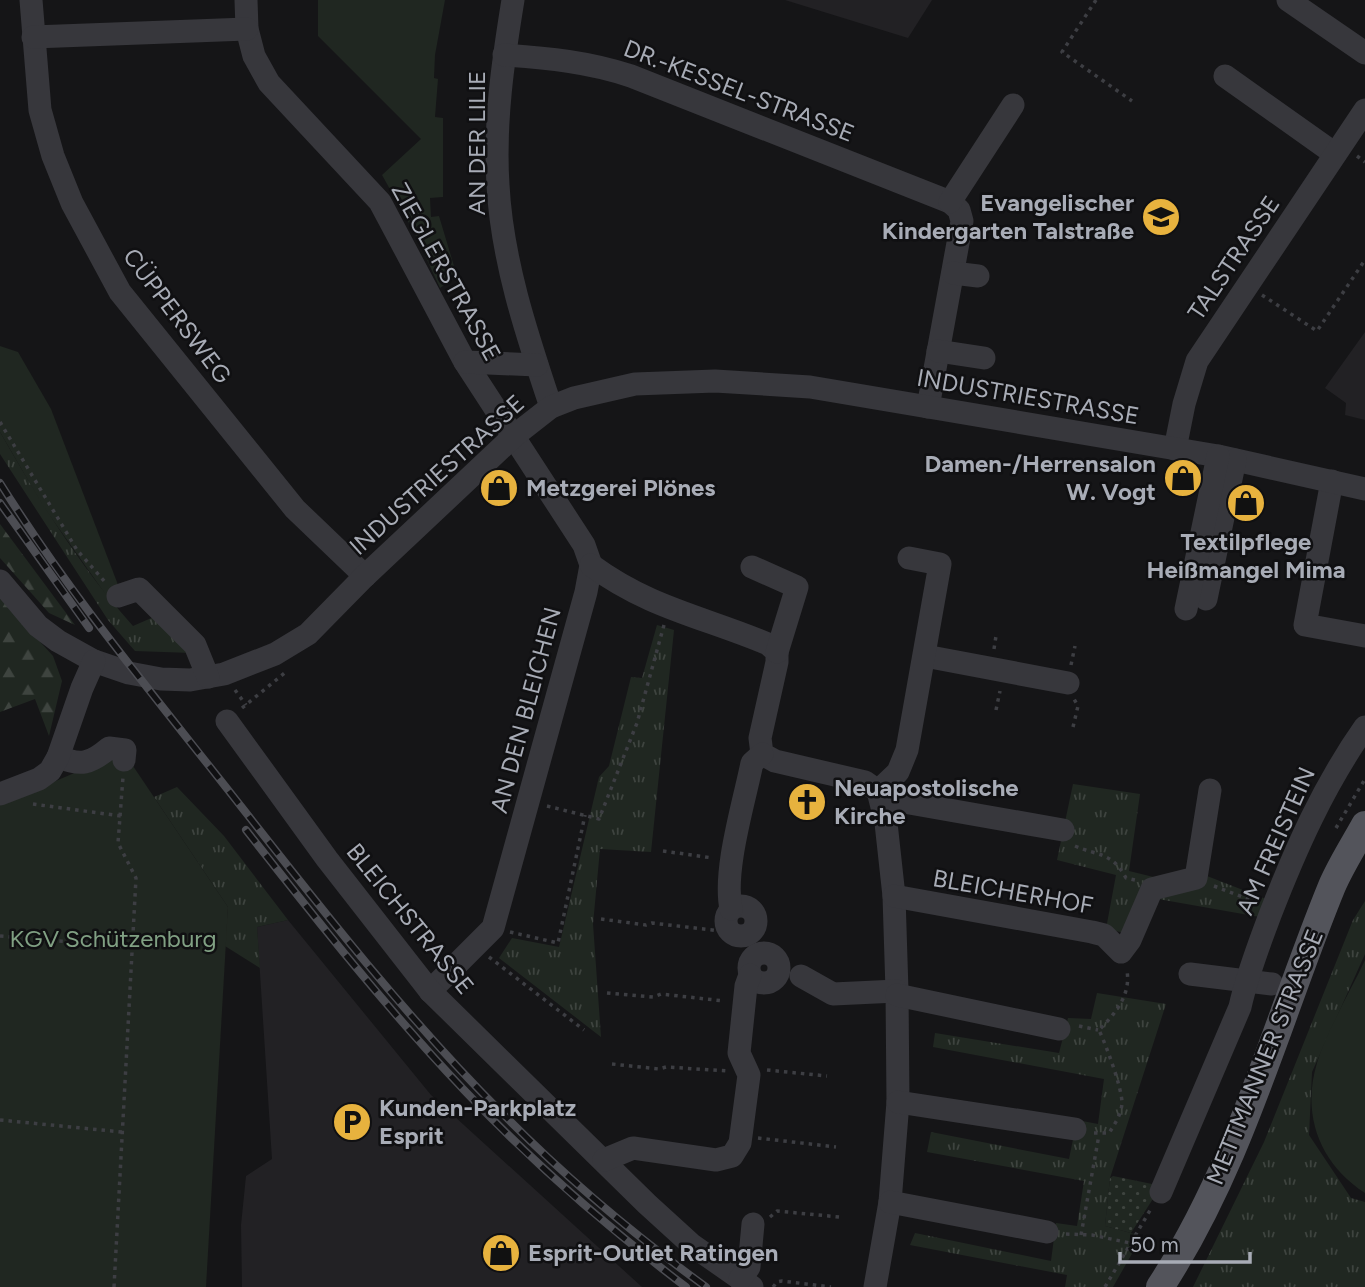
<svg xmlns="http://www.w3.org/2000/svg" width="1365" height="1287" font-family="Figtree,sans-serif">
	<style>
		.built { fill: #222124 }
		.grass { fill: url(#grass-tufts) }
		.forest { fill: url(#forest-firs) }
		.park { fill: url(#park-dots) }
		.garden { fill: #202721 }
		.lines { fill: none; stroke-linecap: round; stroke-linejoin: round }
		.path { stroke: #3d3e43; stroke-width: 3.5; stroke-dasharray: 3.5 5; stroke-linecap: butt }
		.minor { stroke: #37373c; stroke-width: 23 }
		.major { stroke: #53545b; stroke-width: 28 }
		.rail-casing { stroke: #4c4d53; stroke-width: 8 }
		.rail { stroke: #101012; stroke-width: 5; stroke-dasharray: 16; stroke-linecap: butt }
		.labels { text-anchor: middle; stroke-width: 5; stroke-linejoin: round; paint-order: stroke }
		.street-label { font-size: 24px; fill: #a8acb6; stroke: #101012 }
		.poi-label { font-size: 24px; font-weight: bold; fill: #a8acb6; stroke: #101012; text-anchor: start }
		.park-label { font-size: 24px; fill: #80a083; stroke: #101012 }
	</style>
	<defs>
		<pattern id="grass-tufts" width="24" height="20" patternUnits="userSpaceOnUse" patternTransform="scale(1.75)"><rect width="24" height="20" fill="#202721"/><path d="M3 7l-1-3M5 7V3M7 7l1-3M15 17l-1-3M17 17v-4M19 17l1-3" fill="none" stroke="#3e443f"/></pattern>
		<pattern id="forest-firs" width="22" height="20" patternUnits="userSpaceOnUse" patternTransform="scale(1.75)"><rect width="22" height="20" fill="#202721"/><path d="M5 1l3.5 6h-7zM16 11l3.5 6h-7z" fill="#3e443f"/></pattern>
		<pattern id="park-dots" width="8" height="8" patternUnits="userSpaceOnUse" patternTransform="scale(1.75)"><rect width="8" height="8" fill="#202721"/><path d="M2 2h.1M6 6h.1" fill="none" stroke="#3e443f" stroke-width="1.8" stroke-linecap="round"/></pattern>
	</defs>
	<rect width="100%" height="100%" fill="#151517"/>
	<g class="built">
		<polygon points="785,0 932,0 908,38"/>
		<polygon points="1365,332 1365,420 1345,415 1346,403 1325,388"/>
		<polygon points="288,920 431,1095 642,1287 242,1287 241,1225 246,1176 272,1159 257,927"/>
	</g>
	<g class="grass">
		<path d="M0 432C39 500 80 567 133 626L156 616 193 653 135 651 108 620 0 454Z"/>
		<polygon points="657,625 674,630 651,852 600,849 593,924 601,1037 499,958 512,938 559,947 599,777 609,766 631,677 642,678"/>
		<polygon points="1073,784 1140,794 1129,871 1186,885 1207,876 1266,899 1260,917 1141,896 1125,933 1106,929 1116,875 1057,860"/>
		<polygon points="177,787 224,836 288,920 257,927 260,968 225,946 228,907 154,797"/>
		<polygon points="1365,901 1365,954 1312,1072 1309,1135 1351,1198 1365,1202 1365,1287 1193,1287 1264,1142 1353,920"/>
		<polygon points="1097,993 1166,1004 1110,1178 1105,1226 1142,1236 1113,1287 1065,1287 1067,1275 910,1245 915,1233 1051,1261 1056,1223 1077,1226 1084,1181 927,1152 931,1132 1069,1159 1077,1120 1098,1124 1104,1079 933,1047 935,1033 1059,1053 1068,1018 1091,1019"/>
	</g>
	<g class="forest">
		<polygon points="0,524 75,625 49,613 0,558"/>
		<polygon points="0,598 53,656 62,681 49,736 35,699 0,712"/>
	</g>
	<polygon class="park" points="1113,1176 1157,1185 1158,1191 1131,1233 1105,1226 1110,1178"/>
	<g class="garden">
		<polygon points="318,0 445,0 435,55 434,78 438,79 435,117 443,118 443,197 430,198 431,217 439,216 457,276 440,288 415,234 382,175 421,139 318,36"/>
		<polygon points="0,346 18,352 51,409 120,590 106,595 43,506 0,432"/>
		<polygon points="109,758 129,760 228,907 206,1287 0,1287 0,805"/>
		<path d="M1365 960V1193C1320 1164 1301 1115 1317 1063 1327 1030 1350 992 1365 960Z"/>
	</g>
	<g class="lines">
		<g class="path">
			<polyline points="1096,0 1062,52 1132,101"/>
			<polyline points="1357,156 1365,162"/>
			<polyline points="1262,295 1317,331 1365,260"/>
			<polyline points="0,422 77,550 105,582"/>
			<polyline points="994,649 996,636"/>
			<polyline points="1071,665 1075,646"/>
			<polyline points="235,690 246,705"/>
			<polyline points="242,708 287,671"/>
			<polyline points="996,710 1000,691"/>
			<polyline points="1073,727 1078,706 1074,699"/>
			<polyline points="33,804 121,816"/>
			<polyline points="547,806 599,819 637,723 664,625"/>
			<polyline points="1336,828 1365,779"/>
			<path d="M1075 846C1098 856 1112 852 1126 878L1135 880"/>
			<polyline points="663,851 713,858"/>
			<polyline points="1214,886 1256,902"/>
			<polyline points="601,919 646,925 652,923 729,932"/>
			<polyline points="510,932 558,943 585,815"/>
			<polyline points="0,936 132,947"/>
			<polyline points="489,957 584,1030"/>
			<polyline points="607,993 653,997 661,994 724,1001"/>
			<polyline points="1079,1026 1098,1030"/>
			<polyline points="612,1064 659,1069 666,1067 728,1071"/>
			<polyline points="767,1070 827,1076"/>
			<polyline points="0,1120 122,1132"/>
			<path d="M1094 1133H1109C1115 1124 1122 1113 1122 1102 1121 1085 1106 1045 1099 1030 1115 1014 1131 995 1127 971"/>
			<polyline points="758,1138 836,1147"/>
			<polyline points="770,1217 777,1211 839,1217"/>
			<polyline points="1066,1234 1092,1235 1130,1243"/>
			<polyline points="1081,1235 1099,1135"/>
			<polyline points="114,1287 136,878 118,843 123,777"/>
			<polyline points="773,1287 777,1282 782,1281 831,1287"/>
			<polyline points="1105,1287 1152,1207"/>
		</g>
		<g class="minor">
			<polyline points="31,0 40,110 53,156 72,203 120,292 295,509 365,576"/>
			<polyline points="246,0 247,29 254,56 269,83 380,202 465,362 584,545 591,565 586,592 493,928 430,991"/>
			<path d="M513 0C503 61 494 123 498 185 502 261 527 335 551 407"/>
			<polyline points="1288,0 1365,53"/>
			<polyline points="33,37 247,29"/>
			<path d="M504 55C548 58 589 62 631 76L950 202 959 210 962 221 928 407"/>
			<polyline points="1225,76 1335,154"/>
			<polyline points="950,202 1013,105"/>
			<polyline points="953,273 978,276"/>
			<polyline points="938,351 984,358"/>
			<polyline points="465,362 537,365"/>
			<polyline points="1175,449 1184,404 1197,361 1365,110"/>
			<polyline points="1332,481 1305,625 1365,636"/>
			<path d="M591 565C649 608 704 617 768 644L777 652V662L760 738 762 754 775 761 865 782 878 791 886 823 894 896 897 991 898 1102 890 1202 875 1287"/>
			<polyline points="752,567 797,587 777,652"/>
			<polyline points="0,581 38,626 58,641 94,661 129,673 161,679 190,680 224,674 275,654 308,634 365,576 514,436 551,407 574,398 635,384 715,381 810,387 1218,456 1365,489"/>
			<polyline points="118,596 139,589 195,645 208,677"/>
			<polyline points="1206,599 1235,460"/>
			<polyline points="1186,609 1218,456"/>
			<polyline points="925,656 1068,683"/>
			<polyline points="227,721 327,859 430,991 647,1204 692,1245 752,1287"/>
			<path d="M58 757C81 766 90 764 109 748L125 750 124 760"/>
			<polyline points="878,791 898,772 907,750 940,564 909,558"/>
			<polyline points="0,794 39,779 50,771 58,757 82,688 94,661"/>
			<polyline points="881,798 1063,830"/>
			<polyline points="894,896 1092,932 1104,935 1121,952 1130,940 1152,889 1196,878 1210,790"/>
			<circle cx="741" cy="921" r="15"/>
			<path d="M731 909C723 870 744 803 752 763L762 754"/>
			<circle cx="764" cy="968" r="15"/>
			<polyline points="1190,974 1272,984"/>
			<polyline points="801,976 833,994 897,991"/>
			<polyline points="897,995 1059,1029"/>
			<polyline points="898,1102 1075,1129"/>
			<polyline points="604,1160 633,1148 716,1160 732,1156 740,1143 749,1075 739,1053 746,986 750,975"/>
			<path d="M1161 1192 1240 1007C1247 975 1259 945 1270 915 1296 848 1324 785 1365 727"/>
			<polyline points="890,1202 1047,1232"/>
			<polyline points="740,1279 749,1267 753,1224"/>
		</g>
		<path class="major" d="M1160 1287C1240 1165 1277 1020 1332 886 1341 865 1354 845 1365 825"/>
		<defs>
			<g id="rail">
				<path d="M0 483C67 590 147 687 225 786 313 898 400 1011 501 1112 564 1176 633 1234 706 1287"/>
				<polyline points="0,503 89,628"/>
				<path d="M246 830C316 919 386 1008 464 1090 532 1162 607 1227 686 1287"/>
			</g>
		</defs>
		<use href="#rail" class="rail-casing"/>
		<use href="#rail" class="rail"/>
	</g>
	<defs>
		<symbol id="school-disc" viewBox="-11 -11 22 22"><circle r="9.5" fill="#e7b23e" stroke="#101012"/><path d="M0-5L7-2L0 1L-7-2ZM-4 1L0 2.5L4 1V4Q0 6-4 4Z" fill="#111"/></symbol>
		<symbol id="shop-disc" viewBox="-11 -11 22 22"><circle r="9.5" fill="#e7b23e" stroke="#101012"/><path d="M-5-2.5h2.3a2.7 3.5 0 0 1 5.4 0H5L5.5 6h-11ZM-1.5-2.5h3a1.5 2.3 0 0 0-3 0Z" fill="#111"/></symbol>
		<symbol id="church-disc" viewBox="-11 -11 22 22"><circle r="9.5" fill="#e7b23e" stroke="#101012"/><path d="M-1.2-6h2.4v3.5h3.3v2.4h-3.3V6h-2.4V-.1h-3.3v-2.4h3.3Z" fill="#111"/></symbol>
		<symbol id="parking-disc" viewBox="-11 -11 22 22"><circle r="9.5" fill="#e7b23e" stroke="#101012"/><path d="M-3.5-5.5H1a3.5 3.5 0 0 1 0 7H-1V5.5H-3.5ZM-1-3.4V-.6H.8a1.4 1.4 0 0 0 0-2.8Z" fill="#111"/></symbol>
	</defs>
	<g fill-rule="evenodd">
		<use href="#school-disc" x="1139" y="195" width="44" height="44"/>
		<use href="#shop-disc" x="1161" y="456" width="44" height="44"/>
		<use href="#shop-disc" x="477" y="466" width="44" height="44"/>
		<use href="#shop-disc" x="1224" y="481" width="44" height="44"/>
		<use href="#church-disc" x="785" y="780" width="44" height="44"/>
		<use href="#parking-disc" x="330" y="1100" width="44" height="44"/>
		<use href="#shop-disc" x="479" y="1231" width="44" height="44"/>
	</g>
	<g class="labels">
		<g class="street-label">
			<text transform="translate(739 91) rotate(21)" y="8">DR.-KESSEL-STRASSE</text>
			<text transform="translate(477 143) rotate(-90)" y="8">AN DER LILIE</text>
			<text transform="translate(1234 258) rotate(-56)" y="8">TALSTRASSE</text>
			<text transform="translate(446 272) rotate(61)" y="8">ZIEGLERSTRASSE</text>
			<text transform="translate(177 316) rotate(53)" y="8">CÜPPERSWEG</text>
			<text transform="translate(1028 397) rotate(10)" y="8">INDUSTRIESTRASSE</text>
			<text transform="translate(437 475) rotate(-42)" y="8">INDUSTRIESTRASSE</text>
			<text transform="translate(526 710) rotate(-75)" y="8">AN DEN BLEICHEN</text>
			<text transform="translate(1276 841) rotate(-66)" y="8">AM FREISTEIN</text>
			<text transform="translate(1013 892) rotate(10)" y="8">BLEICHERHOF</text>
			<text transform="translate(410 919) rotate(51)" y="8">BLEICHSTRASSE</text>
			<text transform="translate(1265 1057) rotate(-68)" y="8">METTMANNER STRASSE</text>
		</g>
		<g class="poi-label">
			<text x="1134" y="211" text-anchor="end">Evangelischer<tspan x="1134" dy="28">Kindergarten Talstraße</tspan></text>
			<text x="1156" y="472" text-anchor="end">Damen-/Herrensalon<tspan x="1156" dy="28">W. Vogt</tspan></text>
			<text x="526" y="496">Metzgerei Plönes</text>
			<text x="1246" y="550" text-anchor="middle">Textilpflege<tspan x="1246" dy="28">Heißmangel Mima</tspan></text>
			<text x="834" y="796">Neuapostolische<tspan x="834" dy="28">Kirche</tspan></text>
			<text x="379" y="1116">Kunden-Parkplatz<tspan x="379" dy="28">Esprit</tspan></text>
			<text x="528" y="1261">Esprit-Outlet Ratingen</text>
		</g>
		<g class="park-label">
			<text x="113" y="947">KGV Schützenburg</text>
		</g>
	</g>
	<path d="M1120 1252v10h130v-10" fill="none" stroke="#a8acb6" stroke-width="3.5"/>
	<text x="1130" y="1252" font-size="21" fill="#a8acb6" stroke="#101012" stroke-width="5" paint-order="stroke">50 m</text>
</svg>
